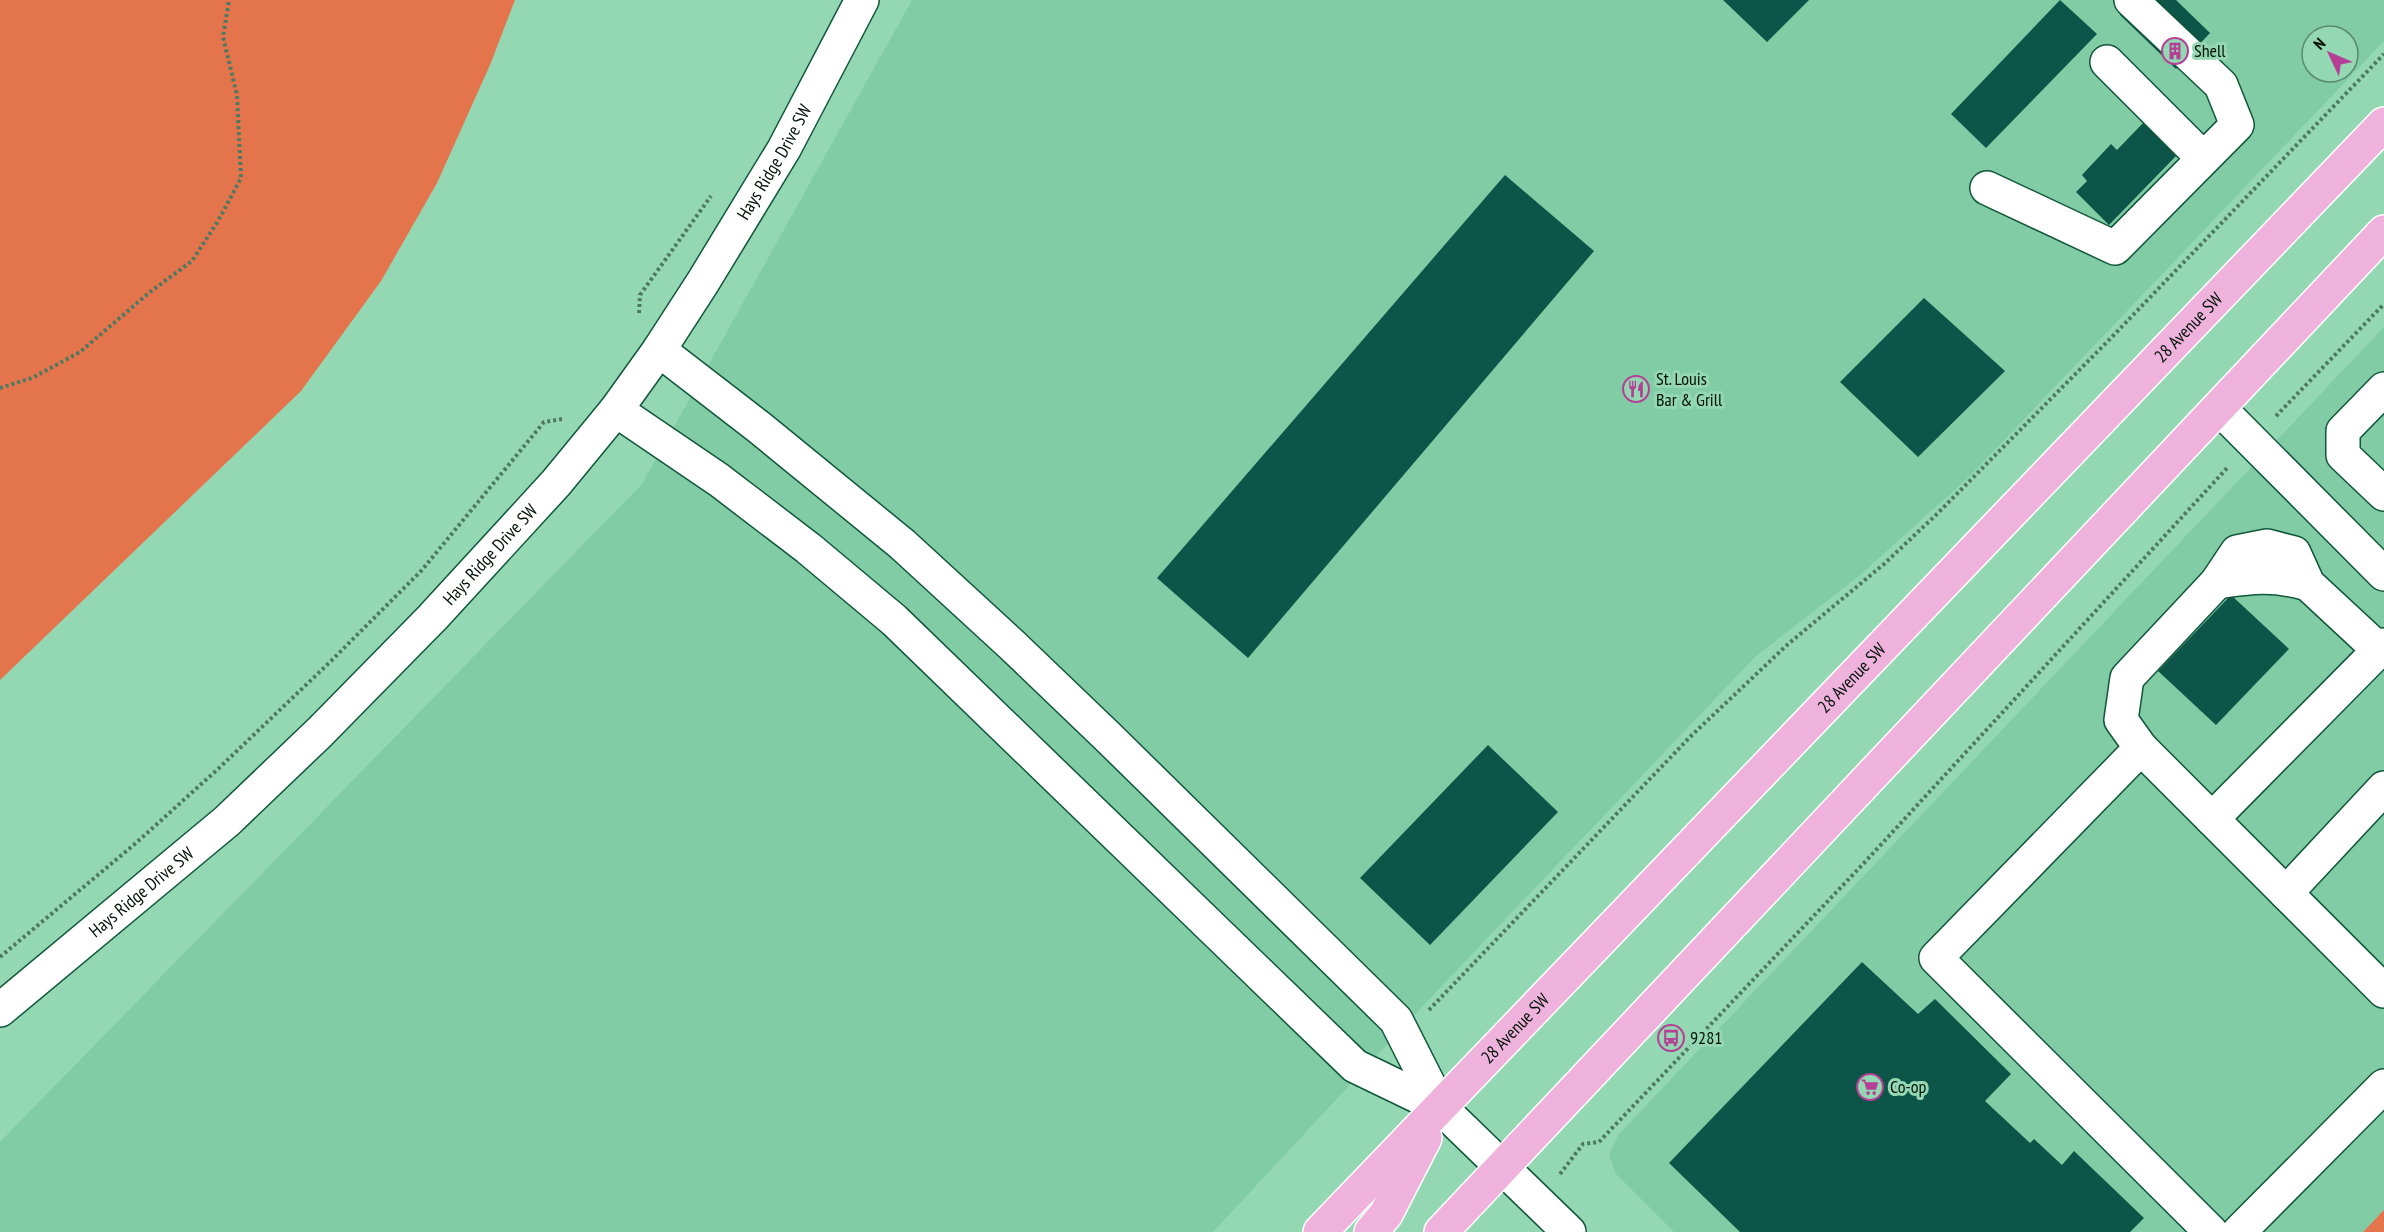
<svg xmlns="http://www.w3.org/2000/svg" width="2384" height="1232" font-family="'PT Sans Narrow',sans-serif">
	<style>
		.built { fill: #82cca5; fill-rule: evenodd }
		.green { fill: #e4744c }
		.building { fill: #0d5449 }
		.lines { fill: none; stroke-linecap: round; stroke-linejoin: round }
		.minor-casing { stroke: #0e5739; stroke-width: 36 }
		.major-casing { stroke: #fff; stroke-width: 36 }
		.path { stroke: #4d7961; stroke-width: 4; stroke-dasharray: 3 3; stroke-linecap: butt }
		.minor { stroke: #fff; stroke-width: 33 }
		.major { stroke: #efb2dc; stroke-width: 33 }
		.labels { text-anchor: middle; stroke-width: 6; stroke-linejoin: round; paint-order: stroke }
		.poi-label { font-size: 18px; fill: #001207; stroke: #94d7b3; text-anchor: start }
		.street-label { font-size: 18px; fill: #001207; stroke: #94d7b3 }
	</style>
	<rect width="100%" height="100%" fill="#94d7b3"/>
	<g class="built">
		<path d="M912 0H2384V41L1970 476 1859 576 1755 657 1436 992 1213 1232H0V1142L642 484ZM2312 36H2348V72H2312Z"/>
		<polygon points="2384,327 2384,1210 2363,1232 1674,1232 1616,1174 1609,1155 1619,1134"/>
	</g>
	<g class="green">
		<polygon points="0,0 515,0 490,65 437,183 381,281 301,391 0,680"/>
		<polygon points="2384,1210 2384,1232 2363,1232"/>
	</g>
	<g class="building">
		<polygon points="1723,0 1809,0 1767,42"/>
		<polygon points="2060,0 2097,34 1986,148 1951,114"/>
		<polygon points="2134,0 2176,0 2210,33 2176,69 2120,15"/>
		<polygon points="2143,123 2176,156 2109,225 2076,192 2087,181 2082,175 2111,144 2117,150"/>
		<polygon points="1505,175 1594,251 1248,658 1157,578"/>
		<polygon points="1924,298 2005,371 1918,457 1840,382"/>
		<polygon points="2231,595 2289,649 2216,725 2158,671"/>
		<polygon points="1488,745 1558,812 1430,945 1360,878"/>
		<polygon points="1862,962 1918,1014 1935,999 2011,1074 1985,1101 2030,1143 2034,1139 2062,1165 2074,1151 2144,1218 2130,1232 1740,1232 1669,1163"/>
	</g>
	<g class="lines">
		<defs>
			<g id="minor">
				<polyline points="2107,62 2203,158"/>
				<polyline points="1987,188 2115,248 2237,125 2221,85 2131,0"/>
				<polyline points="659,350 760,428 902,544 1012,645 1108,737 1396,1020 1440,1107"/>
				<polyline points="2384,389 2343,431 2343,455 2384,494"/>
				<polyline points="2219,408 2384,574"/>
				<polyline points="616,410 719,480 808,548 894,620 1355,1066 1440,1107 1569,1232"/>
				<path d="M2217 582C2252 577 2273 574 2308 584"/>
				<polyline points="2379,650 2308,584 2294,553 2267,546 2237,552 2217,582 2127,678 2121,720 2141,748 2384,991"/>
				<polyline points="2141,748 1936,958 2211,1232"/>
				<polyline points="2212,819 2384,645"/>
				<polyline points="2286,893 2384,788"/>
				<path id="s1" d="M0 1010 227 821 320 732 432 618 556 483 616 410 659 350 703 282 784 149 862 0"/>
				<polyline points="2239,1232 2384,1086"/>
			</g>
			<g id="major">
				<path id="s2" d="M1320 1232 2384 124"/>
				<polyline points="1371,1232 1386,1214 1425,1138"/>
				<polyline points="1441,1232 2384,232"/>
			</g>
		</defs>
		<use href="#minor" class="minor-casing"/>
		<use href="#major" class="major-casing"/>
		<g class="path">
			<polyline points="639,313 640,295 711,196"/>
			<polyline points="0,388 32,378 80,352 150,292 192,261 218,221 241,178 237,95 223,37 229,0"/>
			<polyline points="2276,416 2384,304"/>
			<polyline points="0,957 136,843 218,769 330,662 422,570 544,422 562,419"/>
			<polyline points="1429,1010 1690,737 1787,645 1884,564 1937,514 2110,339 2384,54"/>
			<polyline points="1560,1174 1583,1144 1599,1142 1865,862 2228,467"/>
		</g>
		<use href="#minor" class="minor"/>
		<use href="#major" class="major"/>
	</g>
	<defs>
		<symbol id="building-ring" viewBox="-11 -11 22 22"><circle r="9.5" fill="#94d7b3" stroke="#b63f96" stroke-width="1.5"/><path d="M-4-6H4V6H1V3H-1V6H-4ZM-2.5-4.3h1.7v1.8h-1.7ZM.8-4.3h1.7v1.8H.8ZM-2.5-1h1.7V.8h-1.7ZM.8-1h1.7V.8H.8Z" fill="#b63f96"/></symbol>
		<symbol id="restaurant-ring" viewBox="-11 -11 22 22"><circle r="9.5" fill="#94d7b3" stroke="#b63f96" stroke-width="1.5"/><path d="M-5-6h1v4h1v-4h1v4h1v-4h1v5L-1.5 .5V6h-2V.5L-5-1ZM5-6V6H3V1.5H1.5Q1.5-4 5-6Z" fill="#b63f96"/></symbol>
		<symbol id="bus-ring" viewBox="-11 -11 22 22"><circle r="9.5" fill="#94d7b3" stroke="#b63f96" stroke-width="1.5"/><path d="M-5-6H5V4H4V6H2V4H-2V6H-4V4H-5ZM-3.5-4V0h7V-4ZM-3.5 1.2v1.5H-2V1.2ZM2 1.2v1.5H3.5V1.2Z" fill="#b63f96"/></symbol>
		<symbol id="supermarket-ring" viewBox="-11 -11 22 22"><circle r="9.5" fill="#94d7b3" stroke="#b63f96" stroke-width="1.5"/><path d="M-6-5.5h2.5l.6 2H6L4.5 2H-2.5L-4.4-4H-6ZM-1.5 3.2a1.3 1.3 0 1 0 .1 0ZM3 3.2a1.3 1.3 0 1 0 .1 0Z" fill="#b63f96"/></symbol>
	</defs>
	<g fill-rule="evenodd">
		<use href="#building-ring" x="2160" y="36" width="30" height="30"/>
		<use href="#restaurant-ring" x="1621" y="374" width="30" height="30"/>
		<use href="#bus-ring" x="1656" y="1023" width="30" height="30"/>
		<use href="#supermarket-ring" x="1855" y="1072" width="30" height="30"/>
	</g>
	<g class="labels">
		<g class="poi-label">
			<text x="2194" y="57">Shell</text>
			<text x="1656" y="385">St. Louis<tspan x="1656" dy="21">Bar &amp; Grill</tspan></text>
			<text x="1690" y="1044">9281</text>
			<text x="1890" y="1093">Co-op</text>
		</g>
		<g class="street-label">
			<text dy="6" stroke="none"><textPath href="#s1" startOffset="1156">Hays Ridge Drive SW</textPath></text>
			<text dy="6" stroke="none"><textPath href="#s2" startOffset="1254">28 Avenue SW</textPath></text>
			<text dy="6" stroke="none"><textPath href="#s1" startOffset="670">Hays Ridge Drive SW</textPath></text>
			<text dy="6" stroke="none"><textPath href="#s2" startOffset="768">28 Avenue SW</textPath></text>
			<text dy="6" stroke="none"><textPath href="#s1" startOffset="184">Hays Ridge Drive SW</textPath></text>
			<text dy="6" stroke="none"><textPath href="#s2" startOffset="282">28 Avenue SW</textPath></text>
		</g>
	</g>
	<g transform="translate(2330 54) rotate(314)"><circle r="28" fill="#94d7b3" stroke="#59886e" stroke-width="1.5"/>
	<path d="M0-4.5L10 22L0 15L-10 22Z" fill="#b63f96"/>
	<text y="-9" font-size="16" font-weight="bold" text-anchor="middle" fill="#001207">N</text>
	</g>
</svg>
